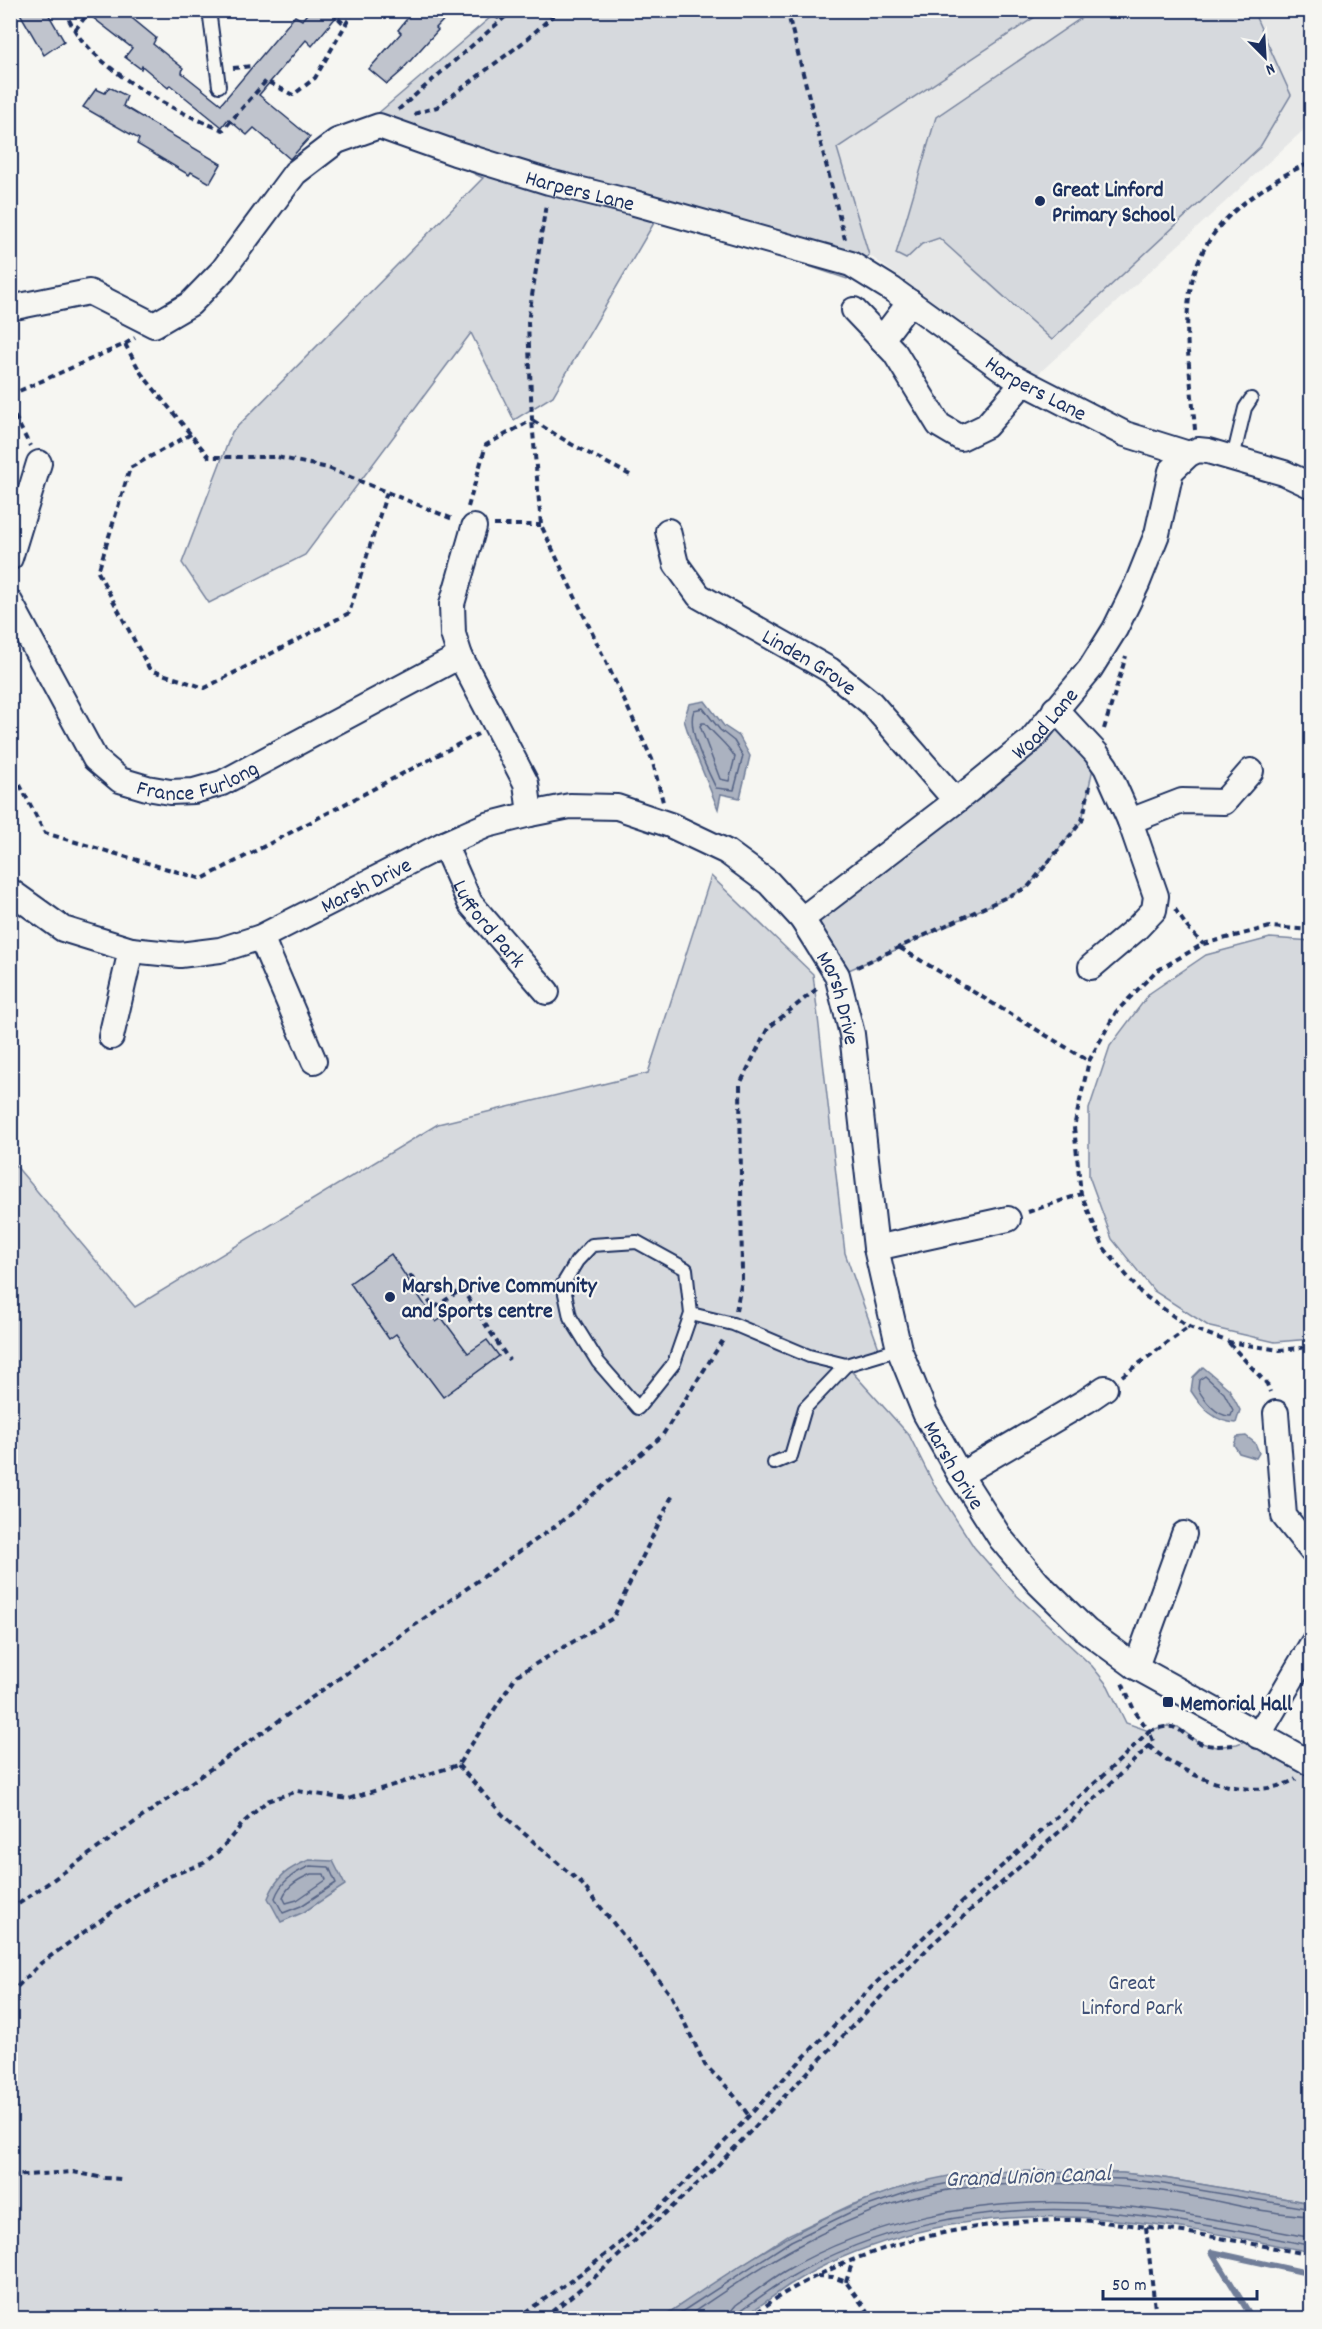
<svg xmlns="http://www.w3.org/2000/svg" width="1322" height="2329" font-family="Dekko,sans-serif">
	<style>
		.built { fill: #e6e7e7 }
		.green { fill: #d6d9dd; stroke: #78849e; stroke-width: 1.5 }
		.water { fill: #abb2c0; stroke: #717e99; stroke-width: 1.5 }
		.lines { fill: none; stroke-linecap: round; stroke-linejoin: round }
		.shore { stroke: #556385; stroke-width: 1.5 }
		.stream { stroke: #717e99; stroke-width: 6 }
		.building { fill: #c0c4cd; stroke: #1b2f5e; stroke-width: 1.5 }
		.service-casing { stroke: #1b2f5e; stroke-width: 16 }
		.minor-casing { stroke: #1b2f5e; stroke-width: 28 }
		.path { stroke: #1b2f5e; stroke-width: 4; stroke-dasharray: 6 4.5; stroke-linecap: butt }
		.service { stroke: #f6f6f2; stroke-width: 12 }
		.minor { stroke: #f6f6f2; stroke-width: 24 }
		.poi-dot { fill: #1b2f5e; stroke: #f6f6f2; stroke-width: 2 }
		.labels { text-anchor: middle; stroke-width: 4.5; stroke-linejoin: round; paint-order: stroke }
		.poi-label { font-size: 22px; font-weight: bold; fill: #1b2f5e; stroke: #f6f6f2; text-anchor: start }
		.street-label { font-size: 22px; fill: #1b2f5e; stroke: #f6f6f2 }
		.park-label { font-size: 22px; fill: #405177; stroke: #f6f6f2 }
		.water-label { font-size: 24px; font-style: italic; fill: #46567b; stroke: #f6f6f2 }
	</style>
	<rect width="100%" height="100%" fill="#f6f6f2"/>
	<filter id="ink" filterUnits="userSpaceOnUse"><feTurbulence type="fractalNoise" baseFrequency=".0167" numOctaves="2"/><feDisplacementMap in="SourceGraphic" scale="12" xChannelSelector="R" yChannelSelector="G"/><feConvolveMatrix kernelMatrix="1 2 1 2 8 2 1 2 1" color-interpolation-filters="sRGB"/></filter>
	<g filter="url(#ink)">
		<polygon class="built" points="1044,11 1311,11 1311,129 1309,125 1036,376 869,255 836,148"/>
		<g class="green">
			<polygon points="1093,10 1253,11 1291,95 1260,147 1052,340 939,238 922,244 906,259 896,254 936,117"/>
			<polygon points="498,11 1044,11 837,148 869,255 847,279 658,216 553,396 514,420 471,333 305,555 209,603 182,563 232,432 483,178 369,121"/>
			<polygon points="1055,709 1096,753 1082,821 1028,887 900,948 837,975 802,919"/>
			<polygon points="711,876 813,974 845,1253 881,1354 846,1365 909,1435 934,1485 974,1547 1014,1593 1092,1666 1108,1686 1126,1723 1149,1731 1164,1726 1178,1727 1198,1742 1216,1747 1237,1744 1258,1736 1311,1764 1311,2203 1158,2177 1123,2173 1042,2171 969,2173 913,2184 851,2205 788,2235 661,2318 11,2318 10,1159 135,1307 438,1124 648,1073"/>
			<polygon points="1270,938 1312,941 1311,1339 1275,1342 1210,1327 1154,1291 1112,1239 1089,1176 1089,1109 1110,1046 1150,993 1206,955"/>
		</g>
		<g class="water">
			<polygon points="705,701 724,726 739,736 750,756 740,798 721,794 718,809 692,745 684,720 689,704"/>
			<path d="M1203 1367 1229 1389 1240 1410 1236 1423C1215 1422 1202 1408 1191 1391L1193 1377Z"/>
			<polygon points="1246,1436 1255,1443 1259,1453 1256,1458 1239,1453 1234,1445 1237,1437"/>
			<path d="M309 1860 333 1861 345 1885 304 1912 281 1922 268 1898C277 1876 287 1869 309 1860Z"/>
			<path d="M1042 2171 1123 2173 1158 2177 1311 2203V2252C1178 2225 1038 2197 903 2236 865 2247 824 2263 791 2284 779 2291 749 2316 738 2318 719 2322 682 2319 661 2318 756 2254 852 2188 968 2173 992 2170 1018 2172 1042 2171Z"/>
		</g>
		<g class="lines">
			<g class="shore">
				<path d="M703 708 720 730 734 741 743 756 734 790 716 788C707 769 686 729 694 710Z"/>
				<path d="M702 723H705C715 736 727 744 735 757L729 781 720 779 700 726Z"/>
				<path d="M1205 1376 1224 1393 1233 1410 1231 1416C1217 1417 1204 1400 1198 1389L1199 1380Z"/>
				<path d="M310 1866 329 1867 336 1883 301 1906 283 1913 275 1898C281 1881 294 1873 310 1866Z"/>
				<path d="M311 1874H324L326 1880 297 1900 286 1903 283 1897C288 1885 299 1879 311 1874Z"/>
				<polyline points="672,2318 791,2241 853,2211 914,2190 970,2179 1042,2177 1123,2179 1158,2183 1312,2209"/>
				<path d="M685 2318C721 2294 758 2267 796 2247 849 2218 911 2192 972 2187 1028 2181 1098 2183 1154 2190 1207 2196 1259 2214 1312 2216"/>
				<path d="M730 2318 731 2311 736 2305C752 2294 768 2281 785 2271 871 2220 979 2199 1078 2203 1156 2206 1235 2223 1312 2238"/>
				<path d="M737 2318 740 2311C756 2300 772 2288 789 2278 874 2227 980 2206 1078 2210 1156 2214 1235 2230 1312 2246"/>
			</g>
			<polyline class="stream" points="1252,2318 1212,2252 1312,2274"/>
		</g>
		<g class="building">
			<polygon points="18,10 46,10 64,41 44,55"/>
			<polygon points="83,10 122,10 156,38 153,44 183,68 182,73 221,104 295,16 302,20 310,10 342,10 312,46 306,40 259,95 310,137 290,159 254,128 247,135 228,119 222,127 170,85 168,88 142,66 141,69 125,57 132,48"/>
			<polygon points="414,10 453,10 436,28 438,30 402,70 403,70 387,84 369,69 401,33 398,30"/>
			<polygon points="109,87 127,96 123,106 221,164 210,183 191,172 189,175 137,144 139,139 83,107 96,89 105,93"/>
			<polygon points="391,1254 436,1322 442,1318 468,1353 487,1340 499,1356 443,1397 396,1334 389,1339 350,1283"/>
		</g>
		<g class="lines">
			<defs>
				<g id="service">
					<polyline points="209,10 219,86"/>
					<polyline points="1233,458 1245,408 1251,399"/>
					<polygon points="637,1242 686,1269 691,1314 674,1363 638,1408 598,1362 570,1317 563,1284 577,1261 592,1245"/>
					<polyline points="691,1314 733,1324 809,1356 846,1365 899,1349"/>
					<polyline points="774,1463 791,1456 805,1408 846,1365"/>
				</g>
				<g id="minor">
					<path id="s1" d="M10 308 89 292 154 325 190 304 223 270 295 173 337 141 379 126 455 153 549 182 631 202 851 264 893 290 1012 376 1125 434 1189 454"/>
					<polyline points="854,310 895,353 939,425 961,438 986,426 1024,382"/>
					<polyline points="882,339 910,302"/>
					<path id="s2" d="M668 531 676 564 699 596 830 670 871 703 956 801"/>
					<polyline points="10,558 39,463"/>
					<path id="s3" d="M10 602 95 759 120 780 147 788 170 792 194 791 222 783 460 656 526 783 530 814"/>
					<polyline points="460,656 453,634 452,604 474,527"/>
					<polyline points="1055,709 1096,753 1106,767 1130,821 1156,896 1154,910 1137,928 1091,967"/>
					<polyline points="1130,821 1182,801 1224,802 1251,771"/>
					<path id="s4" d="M444 844 470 903 547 992"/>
					<path id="s5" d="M10 891 63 929 131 950 180 955 220 950 261 937 444 844 487 825 530 814 570 806 617 807 670 825 727 852 769 883 802 919 837 975 852 1034 876 1248 899 1349 925 1413 960 1475 1001 1539 1037 1582 1087 1631 1136 1667 1312 1764"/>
					<path id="s6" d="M802 919 956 801 1031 740 1090 669 1115 629 1137 584 1157 534 1171 471 1189 454 1198 450 1208 451 1284 473 1312 486"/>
					<polyline points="261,937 314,1061"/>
					<polyline points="111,1037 131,950"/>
					<polyline points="876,1248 1008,1219"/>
					<polyline points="1276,1413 1284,1516 1312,1551"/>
					<polyline points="960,1475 1086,1401 1105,1388"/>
					<polyline points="1136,1667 1184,1534"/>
					<polyline points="1258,1736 1312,1644"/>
				</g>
			</defs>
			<use href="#service" class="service-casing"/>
			<use href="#minor" class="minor-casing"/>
			<g class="path">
				<path d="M64 10C69 20 74 30 80 38 114 79 175 112 223 130L266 81 293 95 315 78 354 10"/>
				<polyline points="485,10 502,20"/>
				<polyline points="787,10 845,239"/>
				<polyline points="331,11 344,24"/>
				<polyline points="788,16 801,10"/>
				<polyline points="75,30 90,11"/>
				<polyline points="233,68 253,66"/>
				<polyline points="398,110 513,10"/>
				<polyline points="414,114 437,107 525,41 559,10"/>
				<polyline points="125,344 141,373 209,457 277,457 328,468 455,520"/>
				<polyline points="10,395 125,344 135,338"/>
				<polyline points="10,407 30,446"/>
				<path d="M1195 430C1188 336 1165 256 1256 194 1275 181 1289 170 1312 163"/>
				<polyline points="191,434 130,468 98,572 150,670 205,688 349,613 387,492"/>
				<polyline points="630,475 571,444 532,420 541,525 652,759 663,802"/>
				<polyline points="468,507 486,445 532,420 528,322 546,204"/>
				<polyline points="494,525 541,525"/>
				<polyline points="1104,729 1126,656"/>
				<polyline points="10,766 45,833 202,879 478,734"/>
				<polyline points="1175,909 1187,927 1203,944"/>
				<polyline points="1312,930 1270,927 1203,944 1155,972 1116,1012 1089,1061 1074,1127 1081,1194 1104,1248 1141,1293 1189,1327 1229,1342 1279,1350 1312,1347"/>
				<polyline points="900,948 1089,1061"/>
				<polyline points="857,967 1028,887 1082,821 1090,786"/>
				<polyline points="1028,1212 1081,1194"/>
				<polyline points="410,1275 434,1308 462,1289 509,1360"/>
				<polyline points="736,1311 742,1279 740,1084 768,1028 819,987"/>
				<polyline points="1229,1343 1267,1384 1270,1392"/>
				<polyline points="1122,1376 1189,1327"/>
				<path d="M1149 1746C1184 1777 1251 1804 1296 1779"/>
				<polyline points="458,1765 503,1815 582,1884 671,1995 705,2065 730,2090 749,2116"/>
				<polyline points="10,1910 557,1525 662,1436 725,1337"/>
				<polyline points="10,1994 41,1963 137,1894 170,1876 204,1863 220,1850 244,1822 267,1801 297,1791 348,1799 458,1765 517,1675 613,1618 673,1494"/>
				<polyline points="10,2176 73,2172 104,2178 122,2179"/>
				<polyline points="1146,2227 1156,2318"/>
				<polyline points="817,2276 833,2277 846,2282 872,2318"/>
				<polyline points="846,2282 853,2260"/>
				<path d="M516 2318C562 2288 606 2257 646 2220 719 2152 784 2076 854 2005 938 1919 1031 1842 1120 1760L1149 1731 1134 1710 1122 1683"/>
				<path d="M544 2318 595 2277 716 2167 931 1945 1075 1818 1145 1750 1153 1741 1149 1731C1182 1720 1175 1732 1200 1743 1211 1747 1221 1746 1233 1745"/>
				<path d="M749 2318C762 2309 775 2298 790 2290 876 2241 974 2220 1073 2220 1090 2220 1107 2223 1123 2224 1187 2231 1249 2243 1312 2255"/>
			</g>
			<use href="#service" class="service"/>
			<use href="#minor" class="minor"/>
		</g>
	</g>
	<g class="poi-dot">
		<circle cx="1040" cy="201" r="6"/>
		<circle cx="390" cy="1297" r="6"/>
		<rect x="1162" y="1696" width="12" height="12" rx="3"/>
	</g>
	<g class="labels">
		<g class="poi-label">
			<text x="1052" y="196">Great Linford<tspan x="1052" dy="25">Primary School</tspan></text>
			<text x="402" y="1292">Marsh Drive Community<tspan x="402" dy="25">and Sports centre</tspan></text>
			<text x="1180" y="1710">Memorial Hall</text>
		</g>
		<g class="street-label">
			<text dy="8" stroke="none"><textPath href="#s1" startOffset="672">Harpers Lane</textPath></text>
			<text dy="8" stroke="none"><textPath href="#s1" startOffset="1176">Harpers Lane</textPath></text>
			<text dy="8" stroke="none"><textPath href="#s2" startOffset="202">Linden Grove</textPath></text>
			<text dy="8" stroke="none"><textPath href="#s6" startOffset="312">Woad Lane</textPath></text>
			<text dy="8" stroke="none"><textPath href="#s3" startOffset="292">France Furlong</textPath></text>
			<text dy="8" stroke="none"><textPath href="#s5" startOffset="386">Marsh Drive</textPath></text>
			<text dy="8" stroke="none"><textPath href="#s4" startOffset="92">Lufford Park</textPath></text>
			<text dy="8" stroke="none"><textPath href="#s5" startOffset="962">Marsh Drive</textPath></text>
			<text dy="8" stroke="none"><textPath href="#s5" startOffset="1448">Marsh Drive</textPath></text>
		</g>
		<g class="park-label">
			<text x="1132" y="1989">Great<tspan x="1132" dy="25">Linford Park</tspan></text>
		</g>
		<g class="water-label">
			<text transform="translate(1028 2175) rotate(-2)" y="8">Grand Union Canal</text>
		</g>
	</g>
	<rect width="1322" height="2329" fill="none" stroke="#f6f6f2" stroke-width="36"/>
	<rect x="18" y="18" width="1286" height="2293" fill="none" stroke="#1b2f5e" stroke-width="2" filter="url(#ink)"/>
	<g transform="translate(1265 57) rotate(156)" stroke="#f6f6f2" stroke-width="4.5" paint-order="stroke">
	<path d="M0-4.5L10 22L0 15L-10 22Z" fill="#1b2f5e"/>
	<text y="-9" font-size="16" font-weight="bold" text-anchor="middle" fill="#1b2f5e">N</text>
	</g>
	<path d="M1103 2290v9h154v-9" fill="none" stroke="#1b2f5e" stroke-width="3"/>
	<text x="1112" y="2290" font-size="18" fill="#1b2f5e" stroke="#f6f6f2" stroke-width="4.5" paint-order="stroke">50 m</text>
</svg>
